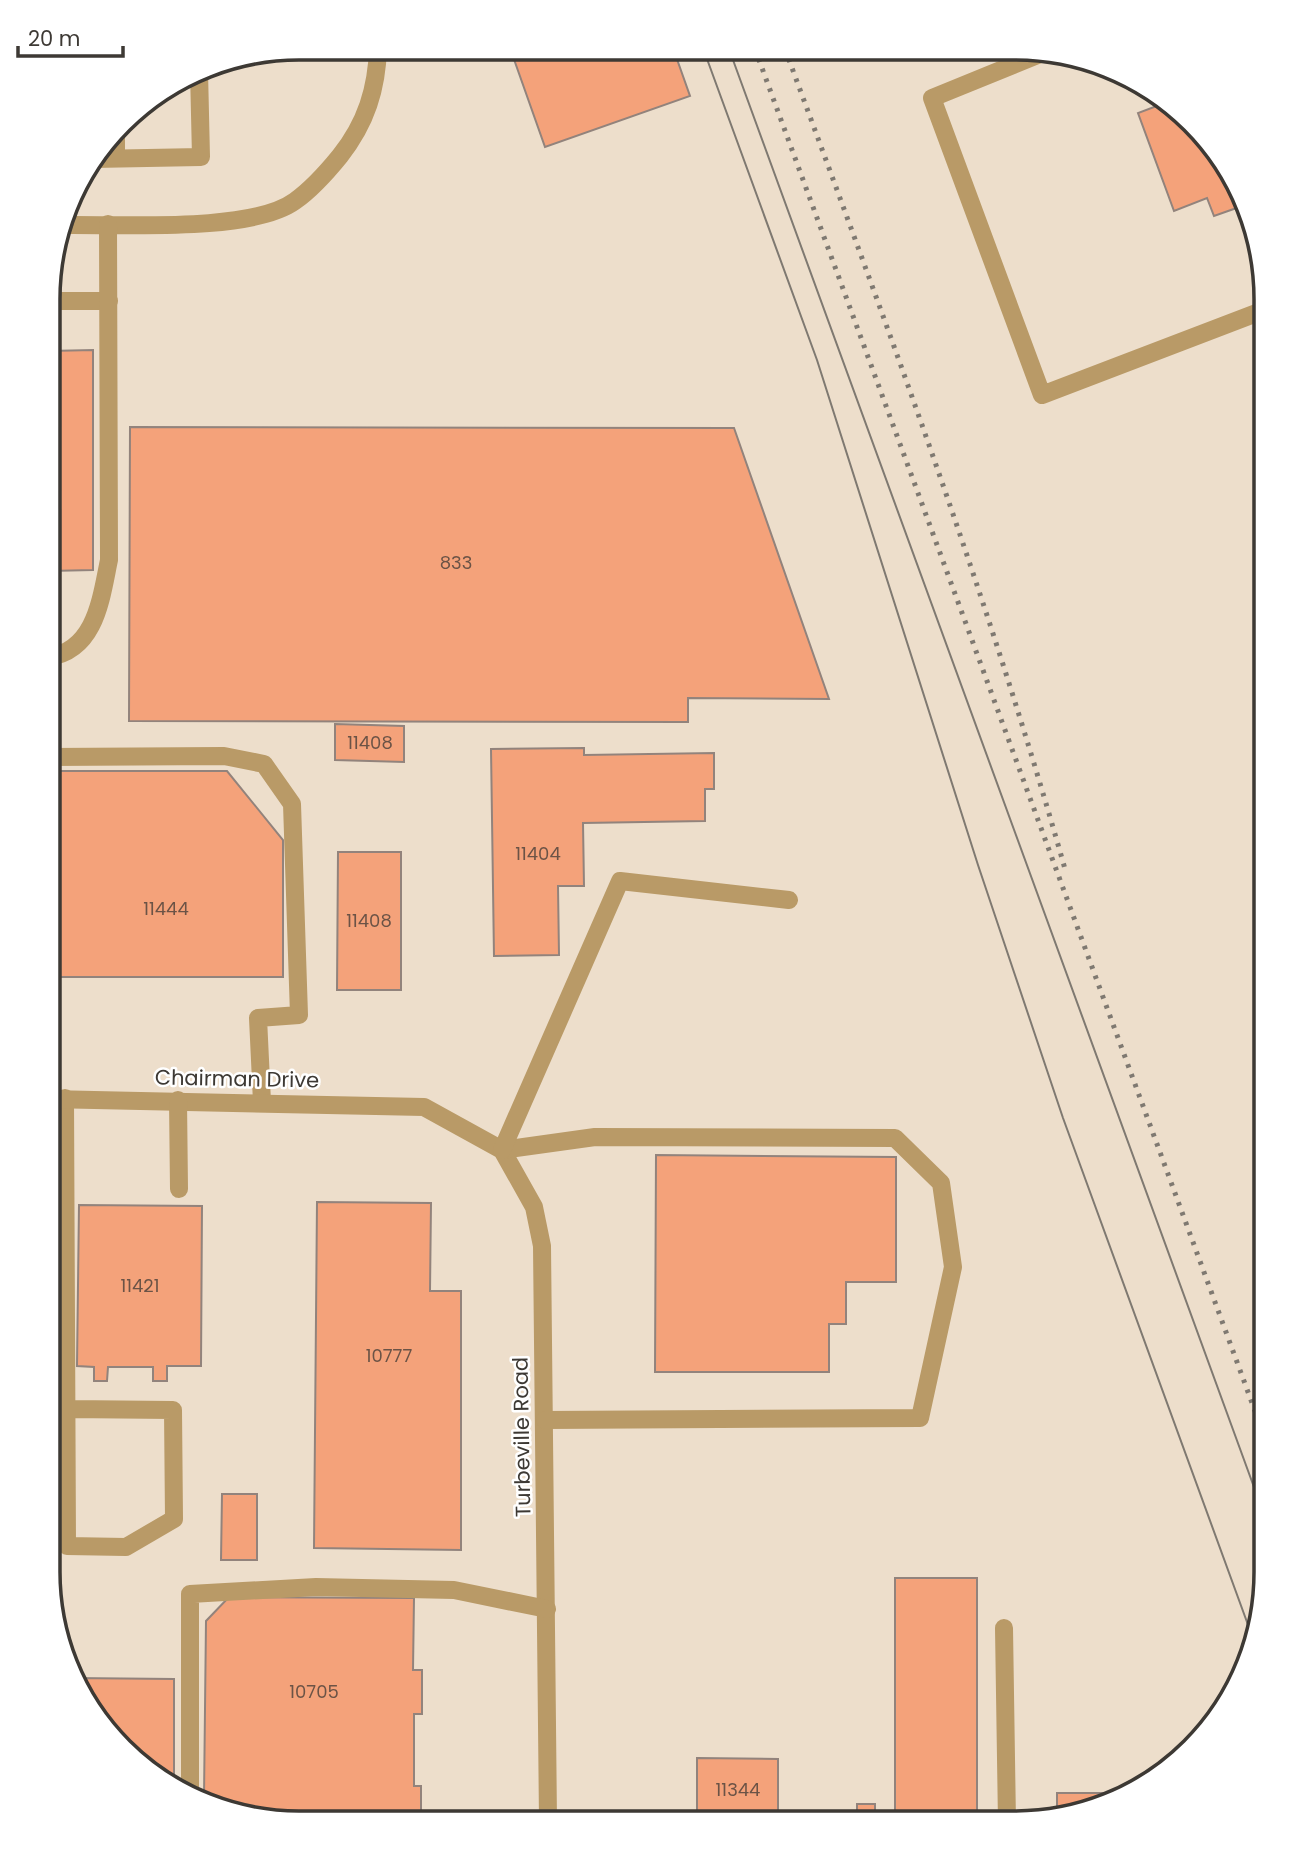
<svg xmlns="http://www.w3.org/2000/svg" width="1314" height="1870" font-family="Poppins,sans-serif">
	<style>
		.built { fill: #eddecb }
		.building { fill: #f4a27a; stroke: #92837c; stroke-width: 2 }
		.lines { fill: none; stroke-linecap: round; stroke-linejoin: round }
		.minor { stroke: #b99a67; stroke-width: 18 }
		.tram { stroke: #7f7971; stroke-width: 2 }
		.rail { stroke: #7f7971; stroke-width: 5; stroke-dasharray: 3.5 7; stroke-linecap: butt }
		.labels { text-anchor: middle; stroke-width: 5; stroke-linejoin: round; paint-order: stroke }
		.number-label { font-size: 18px; fill: #6b5346 }
		.street-label { font-size: 21px; fill: #3d3934; stroke: #fff }
		.rim { fill: none; stroke: #3d3934; stroke-width: 3.5 }
	</style>
	<rect width="100%" height="100%" fill="#f6ecdf"/>
	<polygon class="built" points="299,47 1049,49 1168,99 1241,188 1267,298 1266,1588 1224,1711 1126,1797 1016,1823 266,1821 159,1780 73,1682 47,1572 49,265 81,173 133,109 217,61"/>
	<g class="building">
		<polygon points="510,48 673,48 690,96 545,147"/>
		<polygon points="1170,101 1241,188 1245,205 1214,216 1207,198 1174,211 1138,113"/>
		<polygon points="93,350 93,570 49,571 49,351"/>
		<polygon points="130,427 734,428 829,699 688,698 688,722 129,721"/>
		<polygon points="335,724 404,726 404,762 335,760"/>
		<polygon points="584,748 584,755 714,753 714,789 705,789 705,821 583,823 584,886 558,886 559,955 494,956 491,749"/>
		<polygon points="49,771 227,771 283,840 283,977 59,977 59,1041 48,1041"/>
		<polygon points="338,852 401,852 401,990 337,990"/>
		<polygon points="656,1155 896,1157 896,1282 846,1282 846,1324 829,1324 829,1372 655,1372"/>
		<polygon points="317,1202 431,1203 430,1291 461,1291 461,1550 314,1548"/>
		<polygon points="79,1205 202,1206 201,1366 167,1366 167,1381 153,1381 153,1367 108,1367 107,1381 94,1381 94,1367 77,1366"/>
		<polygon points="222,1494 257,1494 257,1560 221,1560"/>
		<polygon points="895,1578 977,1578 977,1823 895,1822"/>
		<polygon points="229,1597 414,1598 413,1670 422,1670 422,1714 414,1714 414,1786 421,1786 421,1821 266,1821 204,1797 206,1621"/>
		<polygon points="72,1678 174,1679 174,1786 159,1780"/>
		<polygon points="697,1758 778,1759 778,1822 614,1822 697,1822"/>
		<polygon points="1057,1793 1128,1793 1128,1796 1057,1813"/>
		<rect x="857" y="1804" width="18" height="18"/>
	</g>
	<g class="lines">
		<g class="minor">
			<polyline points="1050,50 932,98 1042,395 1267,309"/>
			<polyline points="116,131 116,158"/>
			<polyline points="93,159 201,157 199,71"/>
			<path d="M63 225C120 224 251 233 295 201 312 189 327 172 340 156 366 123 377 89 378 47"/>
			<polyline points="49,301 109,301"/>
			<path d="M49 657C96 650 101 598 109 560L108 224"/>
			<polyline points="49,757 224,756 264,764 292,804 299,1015 258,1018 262,1102"/>
			<polyline points="65,1098 67,1546 126,1547 174,1519 173,1410 67,1409"/>
			<polyline points="48,1099 424,1107 502,1150 534,1207 542,1246 548,1821"/>
			<polyline points="178,1100 179,1189"/>
			<polyline points="502,1150 595,1137 895,1138 941,1183 953,1267 920,1418 545,1420"/>
			<polyline points="502,1150 620,881 789,900"/>
			<polyline points="1004,1628 1007,1823"/>
			<polyline points="190,1792 190,1594 316,1587 454,1590 547,1609"/>
		</g>
		<g class="tram">
			<polyline points="703,48 817,360 978,865 1063,1118 1251,1633"/>
			<polyline points="729,49 1266,1520"/>
		</g>
		<g class="rail">
			<polyline points="755,49 1266,1441"/>
			<path d="M785 49C885 320 986 590 1065 869"/>
		</g>
	</g>
	<g class="labels">
		<g class="number-label">
			<text x="456" y="569">833</text>
			<text x="370" y="749">11408</text>
			<text x="538" y="860">11404</text>
			<text x="166" y="915">11444</text>
			<text x="369" y="927">11408</text>
			<text x="140" y="1292">11421</text>
			<text x="389" y="1362">10777</text>
			<text x="314" y="1698">10705</text>
			<text x="738" y="1796">11344</text>
		</g>
		<g class="street-label">
			<text transform="translate(237 1079) rotate(1)" y="7">Chairman Drive</text>
			<text transform="translate(522 1437) rotate(-91)" y="7">Turbeville Road</text>
		</g>
	</g>
	<path d="M0 0H1314V1870H0ZM299 60H1015A239 239 0 0 1 1254 299V1572A239 239 0 0 1 1015 1811H299A239 239 0 0 1 60 1572V299A239 239 0 0 1 299 60Z" fill="#fff" fill-rule="evenodd"/>
	<path class="rim" d="M299 60H1015A239 239 0 0 1 1254 299V1572A239 239 0 0 1 1015 1811H299A239 239 0 0 1 60 1572V299A239 239 0 0 1 299 60Z"/>
	<path d="M18 46v10h105v-10" fill="none" stroke="#3d3934" stroke-width="3.5"/>
	<text x="28" y="46" font-size="21" fill="#3d3934" stroke="#ffffff" stroke-width="5" paint-order="stroke">20 m</text>
</svg>
